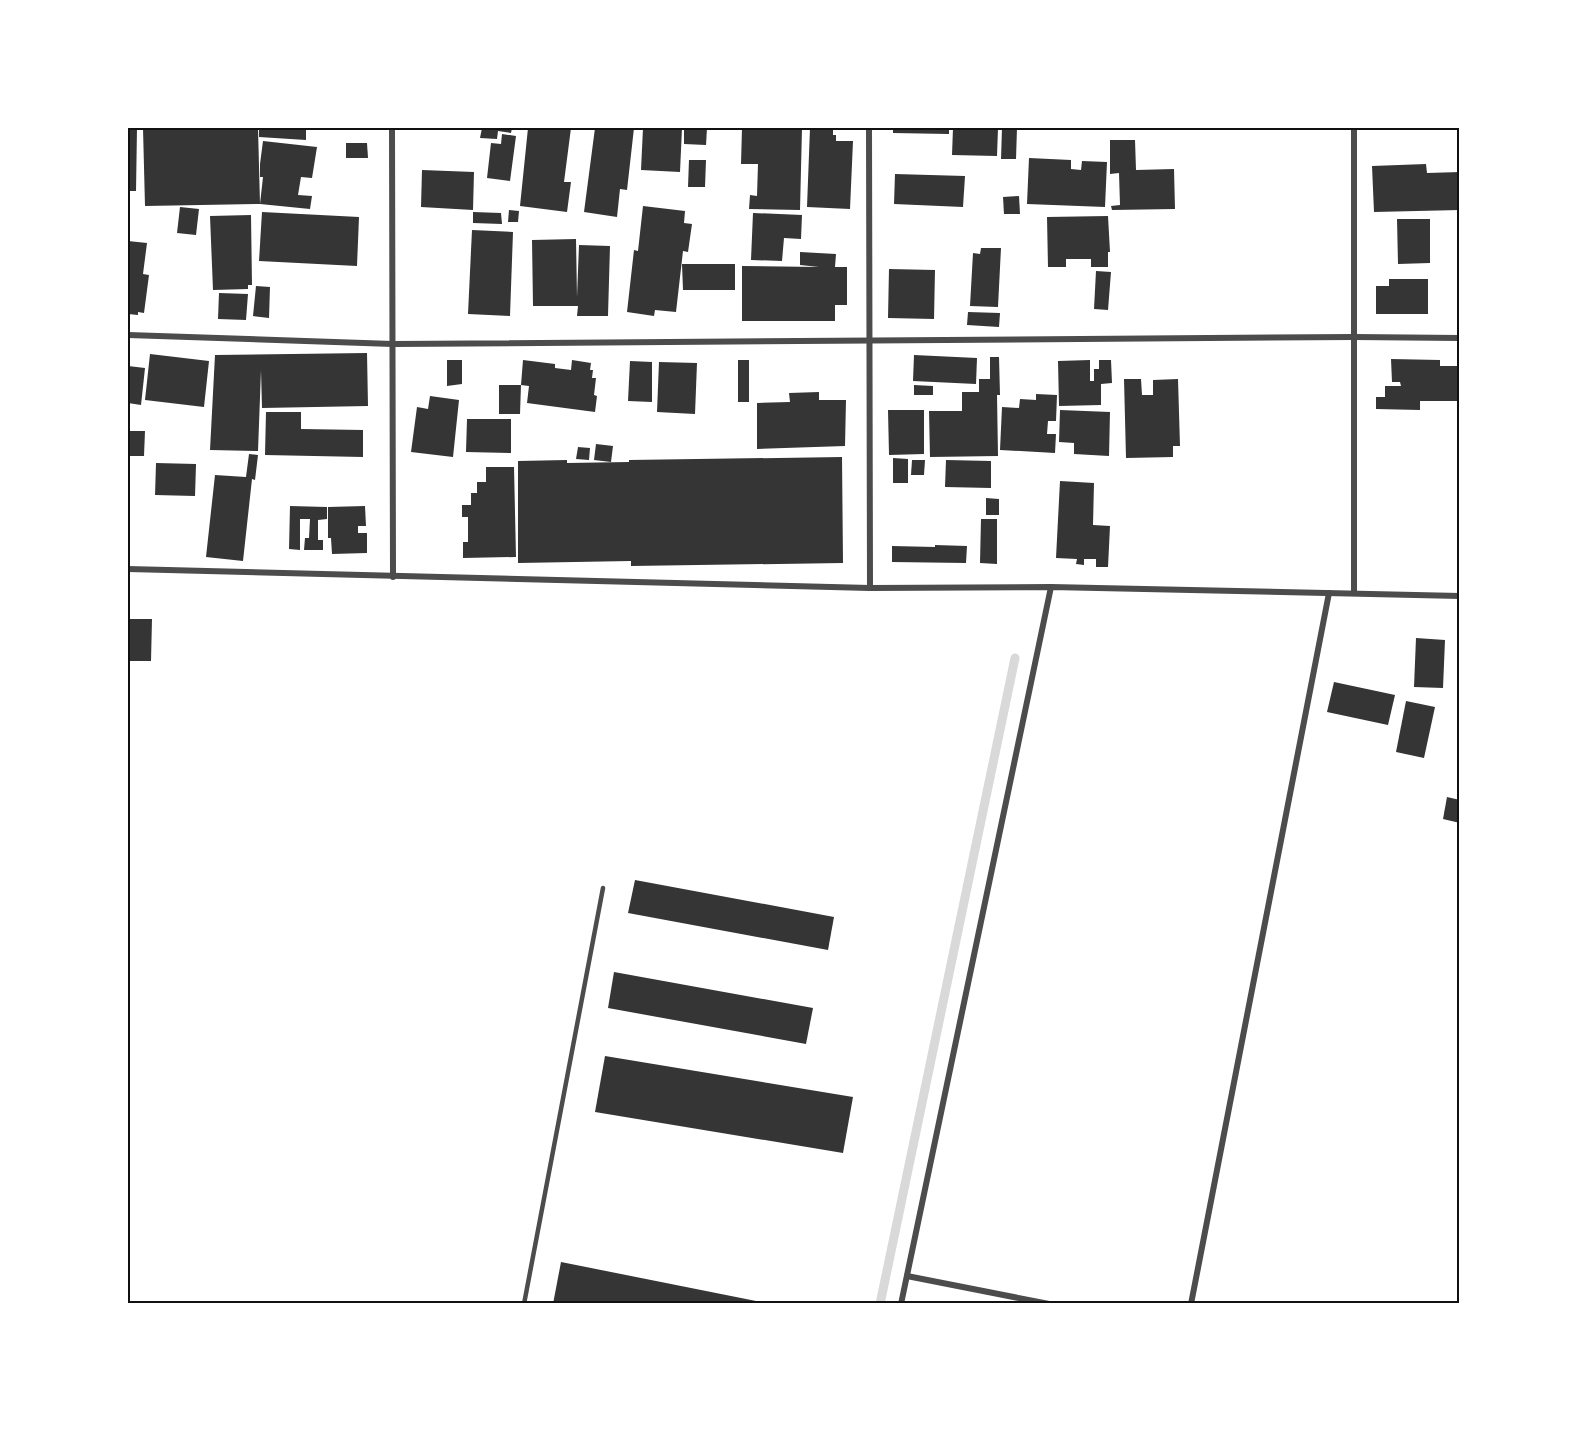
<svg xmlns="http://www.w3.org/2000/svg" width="1587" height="1431" font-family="Commissioner,sans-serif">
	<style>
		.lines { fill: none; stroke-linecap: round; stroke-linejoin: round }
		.stream { stroke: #d9d9d9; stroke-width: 9 }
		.building { fill: #353535 }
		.service { stroke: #4c4c4c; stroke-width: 4.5 }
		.minor { stroke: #4c4c4c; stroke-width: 6 }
		.neatline { fill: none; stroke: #111; stroke-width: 2 }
	</style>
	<rect width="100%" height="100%" fill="#fff"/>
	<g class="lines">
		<polyline class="stream" points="880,1304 1015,658"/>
	</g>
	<g class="building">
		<polygon points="128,128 137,128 136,191 128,191"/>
		<polygon points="143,128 258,128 260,204 145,206"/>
		<polygon points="259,128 306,128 306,140 259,137"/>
		<polygon points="482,128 512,128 511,133 498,131 497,139 480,138"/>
		<polygon points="528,128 571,128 564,182 571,182 567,212 520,206"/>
		<polygon points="595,128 634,128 627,190 620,189 617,217 584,212"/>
		<polygon points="643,128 682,128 680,172 641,170"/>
		<polygon points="684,128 707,128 706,145 684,144"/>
		<polygon points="742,128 802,128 800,210 749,209 750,195 757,196 758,164 741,164"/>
		<polygon points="810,128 833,128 833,135 836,135 836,141 853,141 850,209 807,207"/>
		<polygon points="893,128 949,128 949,134 893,133"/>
		<polygon points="953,128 998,128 997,156 952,155"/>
		<polygon points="1002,128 1017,128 1016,159 1001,159"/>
		<polygon points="502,134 516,136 510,181 487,178 491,143 501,144"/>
		<polygon points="1110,140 1135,140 1136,170 1174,169 1175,209 1112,210 1111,206 1120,205 1119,173 1110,174"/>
		<polygon points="263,141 317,147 312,178 301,177 298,195 312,196 310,209 260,204 263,177 260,177 260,164"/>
		<polygon points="346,143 367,143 368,158 346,158"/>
		<polygon points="1029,158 1071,160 1071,169 1081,170 1082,161 1107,162 1105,207 1027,204"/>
		<polygon points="689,160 706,160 705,187 688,187"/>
		<polygon points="1426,164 1427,173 1460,172 1460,210 1374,212 1372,166"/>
		<polygon points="422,170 474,172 473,210 421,207"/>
		<polygon points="895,174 965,176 963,207 894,204"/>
		<polygon points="1019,196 1020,214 1004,214 1003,197"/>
		<polygon points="643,206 685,211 684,223 692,224 688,252 683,251 676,312 655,310 654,316 627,312 634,250 638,251"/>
		<polygon points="180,207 199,209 196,235 177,233"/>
		<polygon points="509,210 519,211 518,222 508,222"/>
		<polygon points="262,212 359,217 357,266 259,261"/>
		<polygon points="473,212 501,213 502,224 473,223"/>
		<polygon points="753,213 802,215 801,239 784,238 782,261 751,260"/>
		<polygon points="251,215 252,285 248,285 248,289 213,290 210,216"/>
		<polygon points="1108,216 1110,252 1108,252 1108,267 1091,267 1091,259 1066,259 1066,267 1048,267 1047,217"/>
		<polygon points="1397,219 1430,219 1430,263 1398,264"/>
		<polygon points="472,230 513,232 510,316 468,314"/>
		<polygon points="576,239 577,297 579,245 610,246 608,316 577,316 578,306 533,306 532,240"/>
		<polygon points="128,241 147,243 143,274 149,275 144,313 138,312 138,315 128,314"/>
		<polygon points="981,248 1001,248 998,307 970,306 973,253 980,254"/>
		<polygon points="800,252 836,254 835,267 847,267 847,305 835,305 835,321 742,321 742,266 819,267 800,265"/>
		<polygon points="682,264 735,264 735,290 683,290"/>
		<polygon points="889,269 935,270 934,319 888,318"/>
		<polygon points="1096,271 1111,272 1108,310 1094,309"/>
		<polygon points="1389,279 1428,279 1428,314 1376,314 1376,286 1389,286"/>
		<polygon points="256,286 270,287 269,318 253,316"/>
		<polygon points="219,293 248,294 246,320 218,319"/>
		<polygon points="968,312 1000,313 999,327 967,325"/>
		<polygon points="367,353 368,406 262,408 261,370 258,451 210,450 215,355"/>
		<polygon points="150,354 209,361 204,407 145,400"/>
		<polygon points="914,355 977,358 976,384 913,381"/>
		<polygon points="990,357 999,357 1000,395 997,395 998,456 930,457 929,411 962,411 962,392 979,392 979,379 990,379"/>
		<polygon points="1391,359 1440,360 1440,366 1460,366 1458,401 1420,401 1420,410 1376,409 1376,397 1385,397 1385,386 1401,386 1400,382 1392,382"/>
		<polygon points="447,360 462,360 462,384 447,386"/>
		<polygon points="523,360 555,364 555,368 571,370 572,360 591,363 590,370 593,370 592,378 596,378 594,395 597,396 595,412 527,403 529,386 521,385"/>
		<rect x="738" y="360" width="11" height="42"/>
		<polygon points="1090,360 1090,381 1094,381 1094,369 1099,369 1099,360 1111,360 1112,383 1101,384 1101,405 1059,406 1058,361"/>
		<polygon points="630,361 652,362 652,402 628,401"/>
		<polygon points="659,362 697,363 695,414 657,412"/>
		<polygon points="128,366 145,368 141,405 128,403"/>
		<polygon points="1124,379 1141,379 1142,395 1153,395 1153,380 1178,379 1180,446 1173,446 1173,457 1126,458"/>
		<polygon points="499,385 521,385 520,414 499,414"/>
		<polygon points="914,385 933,386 933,395 914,395"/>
		<polygon points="819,392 819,400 846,400 845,446 757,449 757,403 790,402 789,393"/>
		<polygon points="1036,394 1057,395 1056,421 1048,421 1047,434 1056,434 1055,453 1000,450 1002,407 1019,408 1020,399 1036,400"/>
		<polygon points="430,396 459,400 453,457 411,452 417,407 428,409"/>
		<polygon points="888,410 924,410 924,454 889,455"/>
		<polygon points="1060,410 1110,412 1109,456 1074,454 1074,443 1059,442"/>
		<polygon points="266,412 301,412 301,429 363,430 363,457 265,455"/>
		<polygon points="467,419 511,419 511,453 466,452"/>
		<polygon points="128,431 145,431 144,456 128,456"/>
		<polygon points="596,444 613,446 611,462 594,460"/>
		<polygon points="578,447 590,448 589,460 576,459"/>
		<polygon points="249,454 258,455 255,480 252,479 243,561 206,557 215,475 246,477"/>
		<polygon points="842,457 843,563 631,566 631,561 518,563 518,461 567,460 567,463 629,462 629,460"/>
		<polygon points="893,458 908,459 908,483 893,483"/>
		<polygon points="912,460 925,460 924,475 911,475"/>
		<polygon points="946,460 991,461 991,488 945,487"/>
		<polygon points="156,463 196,464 195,496 155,495"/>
		<polygon points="486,467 514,467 516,557 463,558 463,542 468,542 468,517 462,517 462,505 471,505 471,493 477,493 477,482 486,482"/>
		<polygon points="1060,481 1094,483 1093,525 1110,526 1108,567 1096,567 1096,559 1084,559 1084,565 1076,564 1077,559 1056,558"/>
		<polygon points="986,498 999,499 999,515 986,515"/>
		<polygon points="290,506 327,507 327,519 318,520 318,540 323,540 323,550 304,550 305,538 309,538 310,519 300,519 300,550 289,549"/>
		<polygon points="365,506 366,526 358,526 358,533 367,533 367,553 332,554 331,538 328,538 328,507"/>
		<polygon points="981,519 997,519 997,564 980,563"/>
		<polygon points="935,545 967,546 966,563 892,562 892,546 935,547"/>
		<polygon points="128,619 152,619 151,661 128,661"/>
		<polygon points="1416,638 1445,640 1443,688 1414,687"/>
		<polygon points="1334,682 1395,695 1388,725 1327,712"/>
		<polygon points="1406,701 1435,707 1424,758 1396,752"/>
		<polygon points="1447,797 1460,800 1460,823 1443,819"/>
		<polygon points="635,880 834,917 828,950 628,913"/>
		<polygon points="614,972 813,1008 806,1044 608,1008"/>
		<polygon points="605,1056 853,1097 843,1153 595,1112"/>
		<polygon points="561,1262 761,1302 760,1304 553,1304"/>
	</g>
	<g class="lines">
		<polyline class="service" points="524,1304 603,888"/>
		<g class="minor">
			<polyline points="392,128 393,577"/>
			<polyline points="869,128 870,588"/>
			<polyline points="1354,128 1354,593"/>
			<polyline points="128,335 393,344 1354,337 1460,338"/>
			<polyline points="128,569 870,588 1051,587 1460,596"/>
			<polyline points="907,1276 1049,1304"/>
			<polyline points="901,1304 1051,587"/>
			<polyline points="1191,1304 1329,593"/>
		</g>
	</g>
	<rect width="1587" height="1431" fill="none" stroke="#ffffff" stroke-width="258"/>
	<rect x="129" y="129" width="1329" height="1173" class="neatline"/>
</svg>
